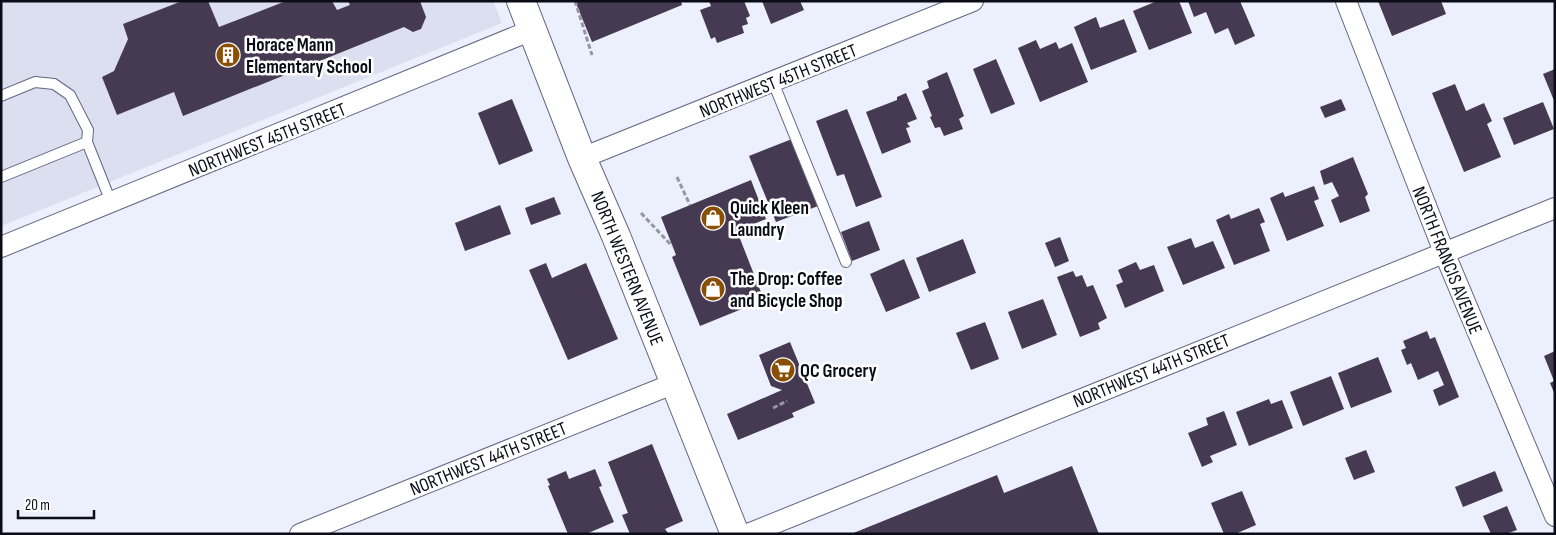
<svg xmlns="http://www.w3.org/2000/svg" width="1556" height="535" font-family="'Sofia Sans Condensed',sans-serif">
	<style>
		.built { fill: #dcdfef }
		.building { fill: #463a53 }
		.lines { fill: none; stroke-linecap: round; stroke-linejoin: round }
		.lane-casing { stroke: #616682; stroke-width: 12 }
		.street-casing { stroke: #616682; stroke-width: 22 }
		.secondary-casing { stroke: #616682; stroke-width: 30 }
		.path { stroke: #9597a4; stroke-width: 3; stroke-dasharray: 5 2.5; stroke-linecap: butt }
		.lane { stroke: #fff; stroke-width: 10 }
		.street { stroke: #fff; stroke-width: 20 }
		.secondary { stroke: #fff; stroke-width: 28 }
		.labels { text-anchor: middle; stroke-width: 5; stroke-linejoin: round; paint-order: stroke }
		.poi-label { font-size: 19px; font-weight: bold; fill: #0b0c17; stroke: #fff; text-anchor: start }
		.street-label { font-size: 19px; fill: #0b0c17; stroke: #fff }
	</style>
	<rect width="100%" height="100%" fill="#eceffc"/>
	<polygon class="built" points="1,1 493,1 502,23 1,226"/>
	<g class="building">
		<polygon points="182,1 208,1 219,27 286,1 332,1 337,10 350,5 348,1 420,1 426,17 421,29 413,32 404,27 183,116 174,92 117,115 102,77 114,71 128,39 123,24"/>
		<polygon points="575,1 681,1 682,5 592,42"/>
		<polygon points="709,1 744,1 750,16 746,18 748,24 742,26 744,33 717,43 715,37 711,39 700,10 711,6"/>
		<polygon points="762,1 800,1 804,10 771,24"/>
		<polygon points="1157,1 1179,1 1192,33 1149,50 1133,11"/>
		<polygon points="1188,1 1240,1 1255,36 1235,45 1228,28 1215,34 1206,12 1194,17"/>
		<polygon points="1378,1 1441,1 1446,14 1392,36"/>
		<polygon points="1096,17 1100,28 1124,19 1137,52 1091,70 1074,27"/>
		<polygon points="1036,40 1040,49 1056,42 1059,49 1072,43 1088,82 1040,102 1018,48"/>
		<polygon points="996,59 1015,104 991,114 973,69"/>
		<polygon points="1555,69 1555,103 1543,74"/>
		<polygon points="947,72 964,116 959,119 963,129 944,136 940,127 935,128 930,117 932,116 922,91 929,88 927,81"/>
		<polygon points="1455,84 1466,111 1484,103 1492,121 1487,124 1501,157 1464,172 1432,93"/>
		<polygon points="906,93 917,119 907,123 910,127 906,128 911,142 882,154 866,112 897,100 897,97"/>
		<polygon points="512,99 533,151 499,165 478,113"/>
		<polygon points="1341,99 1346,110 1325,118 1320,107"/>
		<polygon points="1543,102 1554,129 1514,145 1503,118"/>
		<polygon points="847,109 882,197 856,207 844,174 837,176 816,121"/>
		<polygon points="792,139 818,206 776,222 749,156"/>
		<polygon points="1353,157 1368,194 1365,197 1370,211 1340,223 1331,200 1339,196 1332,182 1324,185 1320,171"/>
		<polygon points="751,180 766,219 737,231 764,300 700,326 672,257 676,255 661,217"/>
		<polygon points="1314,186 1319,199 1314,201 1324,226 1287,241 1270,198 1283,192 1285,197"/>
		<polygon points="554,197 561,214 531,225 525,208"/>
		<polygon points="500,205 511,234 465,251 455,223"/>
		<polygon points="1259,208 1265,222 1260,224 1270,251 1234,265 1216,220 1229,214 1231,219"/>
		<polygon points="869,221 880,250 852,261 841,232"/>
		<polygon points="1060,237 1069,261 1055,267 1045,243"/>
		<polygon points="1191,238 1195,248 1213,241 1225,268 1183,285 1167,247"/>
		<polygon points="963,239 976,273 929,292 916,258"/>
		<polygon points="904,259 920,298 886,312 870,274"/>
		<polygon points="1136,262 1140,270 1154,265 1164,291 1125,308 1116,285 1123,282 1118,270"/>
		<polygon points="546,263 552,278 586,263 618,339 568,360 529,270"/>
		<polygon points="1073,271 1076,277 1082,275 1087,287 1093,285 1107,318 1098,323 1100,329 1080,337 1057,277"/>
		<polygon points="1043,299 1057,335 1022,349 1008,312"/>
		<polygon points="985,322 999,359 971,370 956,333"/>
		<polygon points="1427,331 1430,339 1435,337 1459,397 1439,406 1433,390 1444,385 1438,371 1418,380 1411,363 1407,365 1401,350 1406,348 1403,341"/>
		<polygon points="790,342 815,403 792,413 794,417 738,440 727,414 782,390 771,386 759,355"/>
		<polygon points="1555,351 1555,395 1550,383 1554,381 1544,356"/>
		<polygon points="1378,357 1392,392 1351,408 1338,373"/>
		<polygon points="1331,376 1344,409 1303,426 1290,392"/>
		<polygon points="1269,399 1271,404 1282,400 1293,428 1249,446 1236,412"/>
		<polygon points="1224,411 1237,445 1210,456 1213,462 1202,467 1188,433 1208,425 1206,418"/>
		<polygon points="652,444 683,521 665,529 668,533 666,534 630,534 622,515 628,513 608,462"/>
		<polygon points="1366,450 1375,472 1354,480 1345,458"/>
		<polygon points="1072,466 1099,534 851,534 997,475 1004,493"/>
		<polygon points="595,469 602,486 599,487 614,522 586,534 568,534 548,486 550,485 547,479 566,471 569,479"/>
		<polygon points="1495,471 1503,491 1463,507 1455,487"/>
		<polygon points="1242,491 1256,525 1235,534 1224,534 1211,503"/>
		<polygon points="1507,506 1517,530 1506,534 1491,534 1483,516"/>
	</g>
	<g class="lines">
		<defs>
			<g id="lane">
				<polyline points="773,82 846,262"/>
				<polyline points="1,96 35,82 54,84 70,95 88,130 87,142 111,202"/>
				<polyline points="1,177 87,142"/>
			</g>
			<g id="street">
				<polyline points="1346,1 1444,252 1555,516"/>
				<polyline points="582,158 973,1"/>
				<polyline points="1,247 532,30"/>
				<polyline points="300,534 675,383"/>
				<polyline points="748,534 1555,208"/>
			</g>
			<polyline id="secondary" points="521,1 582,158 616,236 735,534"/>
		</defs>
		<use href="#lane" class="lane-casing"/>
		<use href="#street" class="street-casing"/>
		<use href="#secondary" class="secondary-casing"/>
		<g class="path">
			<polyline points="575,1 592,55"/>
			<polyline points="677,177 690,205"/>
			<polyline points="641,213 672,246"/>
			<polyline points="773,408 787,401"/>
		</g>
		<use href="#lane" class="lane"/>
		<use href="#street" class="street"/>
		<use href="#secondary" class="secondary"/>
	</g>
	<defs>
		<symbol id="building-disc" viewBox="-11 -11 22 22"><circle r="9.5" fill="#895004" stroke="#fff"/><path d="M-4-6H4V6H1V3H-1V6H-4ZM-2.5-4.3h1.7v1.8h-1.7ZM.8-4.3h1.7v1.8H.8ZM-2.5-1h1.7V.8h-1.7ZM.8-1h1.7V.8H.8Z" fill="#fff"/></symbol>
		<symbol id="shop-disc" viewBox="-11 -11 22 22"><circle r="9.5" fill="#895004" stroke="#fff"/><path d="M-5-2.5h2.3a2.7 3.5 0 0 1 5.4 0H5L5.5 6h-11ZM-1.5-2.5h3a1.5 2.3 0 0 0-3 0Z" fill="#fff"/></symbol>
		<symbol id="supermarket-disc" viewBox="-11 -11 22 22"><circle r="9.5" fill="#895004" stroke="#fff"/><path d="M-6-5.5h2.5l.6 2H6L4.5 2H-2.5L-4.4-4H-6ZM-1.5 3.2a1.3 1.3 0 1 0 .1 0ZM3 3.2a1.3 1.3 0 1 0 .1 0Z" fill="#fff"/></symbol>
	</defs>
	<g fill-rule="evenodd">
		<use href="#building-disc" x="214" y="41" width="28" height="28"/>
		<use href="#shop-disc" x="699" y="204" width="28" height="28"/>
		<use href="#shop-disc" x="699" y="275" width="28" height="28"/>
		<use href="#supermarket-disc" x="769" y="356" width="28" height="28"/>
	</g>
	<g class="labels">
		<g class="poi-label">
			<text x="246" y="51">Horace Mann<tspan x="246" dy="22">Elementary School</tspan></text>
			<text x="730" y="214">Quick Kleen<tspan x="730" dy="22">Laundry</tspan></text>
			<text x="730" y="285">The Drop: Coffee<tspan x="730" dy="22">and Bicycle Shop</tspan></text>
			<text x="800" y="377">QC Grocery</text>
		</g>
		<g class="street-label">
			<text transform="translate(778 80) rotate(-22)" y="7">NORTHWEST 45TH STREET</text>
			<text transform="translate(267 139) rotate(-22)" y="7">NORTHWEST 45TH STREET</text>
			<text transform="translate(1448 260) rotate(68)" y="7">NORTH FRANCIS AVENUE</text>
			<text transform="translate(628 268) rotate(68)" y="7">NORTH WESTERN AVENUE</text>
			<text transform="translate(1151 370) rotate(-22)" y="7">NORTHWEST 44TH STREET</text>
			<text transform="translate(488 458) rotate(-22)" y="7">NORTHWEST 44TH STREET</text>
		</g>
	</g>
	<rect width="1556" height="535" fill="none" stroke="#0b0c17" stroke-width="5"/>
	<path d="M18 510v8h76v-8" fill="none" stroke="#0b0c17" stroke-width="2.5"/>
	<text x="25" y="510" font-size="15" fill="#0b0c17" stroke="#ffffff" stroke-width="4" paint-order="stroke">20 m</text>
</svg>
